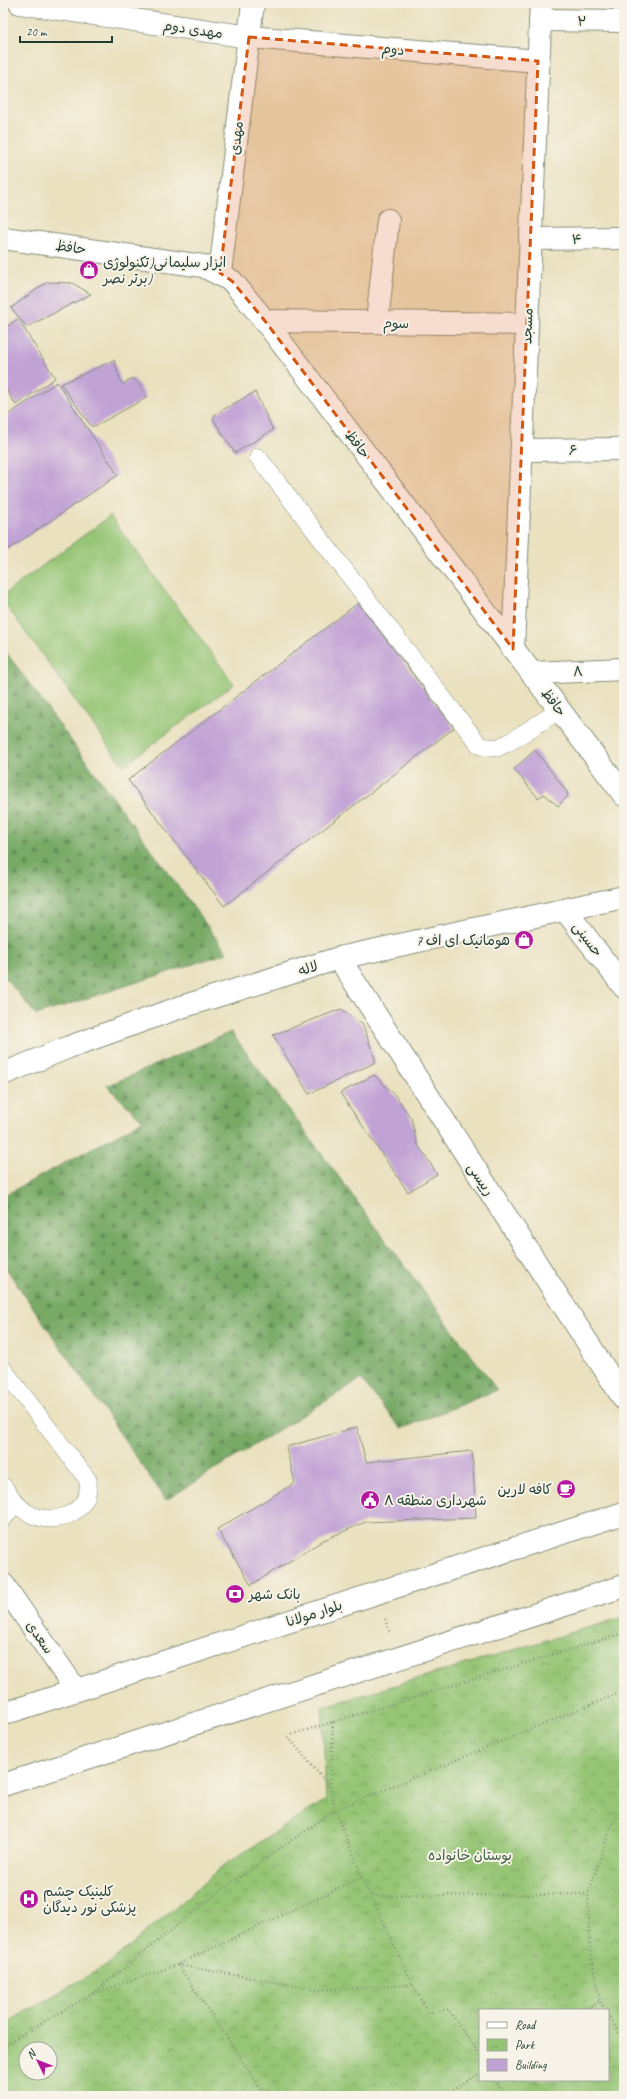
<svg xmlns="http://www.w3.org/2000/svg" width="627" height="2099" font-family="Caveat,'Playpen Sans Arabic',sans-serif">
	<style>
		.grass { fill: #95c574; stroke: #5a8154 }
		.forest { fill: url(#forest-firs); stroke: #4c744d }
		.park { fill: url(#park-crowns); stroke: #5a8154; fill-rule: evenodd }
		.building { fill: #c1a2d5 }
		.lines { fill: none; stroke-linecap: round; stroke-linejoin: round }
		.service-casing { stroke: #848f7a; stroke-width: 18 }
		.minor-casing { stroke: #848f7a; stroke-width: 24 }
		.tertiary-casing { stroke: #848f7a; stroke-width: 24 }
		.secondary-casing { stroke: #848f7a; stroke-width: 24 }
		.path { stroke: #848f7a; stroke-width: 2.5; stroke-dasharray: 1 3; stroke-linecap: butt }
		.service { stroke: #fff; stroke-width: 17 }
		.minor { stroke: #fff; stroke-width: 22 }
		.tertiary { stroke: #fff; stroke-width: 22 }
		.secondary { stroke: #fff; stroke-width: 22 }
		.marked { fill: #d45610; fill-opacity: 0.2; stroke: #d45610; stroke-width: 3; stroke-dasharray: 8 5; stroke-linejoin: round }
		.labels { text-anchor: middle; stroke-width: 4; stroke-linejoin: round; paint-order: stroke }
		.street-label { font-size: 14px; fill: #1f3d34; stroke: #f7f3e8 }
		.poi-label { font-size: 14px; fill: #1f3d34; stroke: #f7f3e8; text-anchor: start }
		.park-label { font-size: 14px; fill: #3c5f44; stroke: #f7f3e8 }
	</style>
	<defs>
		<pattern id="forest-firs" width="22" height="20" patternUnits="userSpaceOnUse"><rect width="22" height="20" fill="#78aa66"/><path d="M5 1l3.5 6h-7zM16 11l3.5 6h-7z" fill="#628c55"/></pattern>
		<pattern id="park-crowns" width="20" height="18" patternUnits="userSpaceOnUse"><rect width="20" height="18" fill="#95c574"/><path d="M2 6a3 3 0 1 1 6 0M12 15a3 3 0 1 1 6 0" fill="none" stroke="#79a160"/></pattern>
	</defs>
	<rect width="100%" height="100%" fill="#f7f3e8"/>
	<filter id="ink" filterUnits="userSpaceOnUse"><feTurbulence type="fractalNoise" baseFrequency=".025" numOctaves="2"/><feDisplacementMap in="SourceGraphic" scale="8" xChannelSelector="R" yChannelSelector="G"/><feConvolveMatrix kernelMatrix="1 2 1 2 8 2 1 2 1" color-interpolation-filters="sRGB"/></filter>
	<filter id="wash" filterUnits="userSpaceOnUse"><feTurbulence type="fractalNoise" baseFrequency=".012" numOctaves="4" result="noise"/><feDisplacementMap in="SourceGraphic" scale="16" xChannelSelector="R" yChannelSelector="G"/><feGaussianBlur stdDeviation="0.9" result="paint"/><feColorMatrix in="noise" values="0 0 0 0 0 0 0 0 0 0 0 0 0 0 0 0 0 1.4 0 .05"/><feComposite in="paint" operator="in"/></filter>
	<g filter="url(#wash)">
		<rect width="100%" height="100%" fill="#eae1bf"/>
		<polygon class="grass" points="110,516 234,684 123,766 3,601 3,595"/>
		<g class="forest">
			<polygon points="3,649 3,648 227,953 36,1015 3,975"/>
			<polygon points="231,1032 497,1390 401,1429 361,1379 166,1500 3,1264 3,1196 143,1121 107,1086"/>
		</g>
		<path class="park" d="M624 1617V2096H3V2025L110 1963 227 1863 326 1800 322 1707ZM480 2010H608V2080H480ZM26 2049H50V2073H26Z"/>
		<g id="blocks">
			<g class="building">
				<polygon points="47,282 72,283 91,294 27,327 11,308"/>
				<polygon points="18,319 55,378 16,405 3,384 3,329"/>
				<polygon points="114,360 121,382 123,384 133,378 139,384 146,398 95,426 91,426 61,384"/>
				<polygon points="57,382 118,475 3,553 3,418"/>
				<polygon points="255,392 273,430 235,453 213,419 215,414"/>
				<polygon points="358,603 454,728 224,906 128,780"/>
				<polygon points="535,750 567,792 568,796 558,806 544,794 538,798 514,769"/>
				<polygon points="341,1009 363,1025 376,1062 309,1094 273,1035"/>
				<polygon points="374,1075 395,1095 411,1118 417,1143 437,1174 408,1192 340,1093"/>
				<polygon points="357,1427 366,1462 472,1451 476,1518 365,1522 324,1540 251,1585 217,1529 295,1483 286,1447"/>
			</g>
		</g>
	</g>
	<g filter="url(#ink)">
		<use href="#blocks" fill-opacity="0" stroke="#848f7a" stroke-width="1"/>
		<g class="lines">
			<defs>
				<g id="service">
					<polyline points="258,457 480,746 497,748 508,743 560,710"/>
					<path d="M3 1369 88 1480C92 1513 54 1528 28 1513 17 1507 10 1495 3 1486"/>
					<polyline points="3,1519 16,1503"/>
				</g>
				<g id="minor">
					<polyline points="20,3 249,37 538,61"/>
					<polyline points="540,20 624,21"/>
					<polyline points="530,239 624,238"/>
					<polyline points="220,273 253,3"/>
					<polyline points="265,321 527,324"/>
					<polyline points="377,322 388,220"/>
					<polyline points="522,450 624,449"/>
					<polyline points="513,649 541,3"/>
					<polyline points="533,673 624,669"/>
					<polyline points="566,911 624,987"/>
					<polyline points="339,958 624,1399"/>
					<polyline points="3,1584 76,1690"/>
				</g>
				<g id="tertiary">
					<polyline points="3,238 203,266 232,281 265,321 624,795"/>
					<polyline points="3,1074 69,1047 181,1007 339,958 624,897"/>
				</g>
				<g id="secondary">
					<polyline points="3,1714 624,1513"/>
					<polyline points="3,1785 624,1586"/>
				</g>
			</defs>
			<use href="#service" class="service-casing"/>
			<use href="#minor" class="minor-casing"/>
			<use href="#tertiary" class="tertiary-casing"/>
			<use href="#secondary" class="secondary-casing"/>
			<g class="path">
				<polyline points="385,1619 390,1633"/>
				<polyline points="333,1722 330,1787 335,1810 362,1877 413,1985 429,2014 448,2009 480,2055"/>
				<polyline points="330,1787 287,1736 624,1633"/>
				<polyline points="372,1896 588,1894"/>
				<polyline points="178,1965 320,1990 413,1985"/>
				<polyline points="178,1965 266,2096"/>
				<polyline points="92,1994 220,1891 335,1810 624,1691"/>
				<polyline points="584,2010 600,2001"/>
				<polyline points="605,2010 600,2001 590,1947 588,1894 611,1826 624,1808"/>
				<polyline points="608,2015 624,2041"/>
				<polyline points="3,2046 92,1994 177,1965 362,1877"/>
				<polyline points="496,2080 505,2096"/>
				<polyline points="443,2096 480,2073"/>
			</g>
			<use href="#service" class="service"/>
			<use href="#minor" class="minor"/>
			<use href="#tertiary" class="tertiary"/>
			<use href="#secondary" class="secondary"/>
		</g>
	</g>
	<path class="marked" d="M249 37 538 61 513 649 265 321 232 281 220 273Z"/>
	<defs>
		<symbol id="shop-disc" viewBox="-11 -11 22 22"><circle r="9.5" fill="#b5179e" stroke="#f7f3e8"/><path d="M-5-2.5h2.3a2.7 3.5 0 0 1 5.4 0H5L5.5 6h-11ZM-1.5-2.5h3a1.5 2.3 0 0 0-3 0Z" fill="#fff"/></symbol>
		<symbol id="cafe-disc" viewBox="-11 -11 22 22"><circle r="9.5" fill="#b5179e" stroke="#f7f3e8"/><path d="M-5.5-4.5H6V0H3Q3 3.5 0 3.5H-2.5Q-5.5 3.5-5.5 0ZM3-3.2v2h1.7v-2ZM-6 4.5H4V6H-6Z" fill="#fff"/></symbol>
		<symbol id="civic-disc" viewBox="-11 -11 22 22"><circle r="9.5" fill="#b5179e" stroke="#f7f3e8"/><path d="M-.6-6.5H3V-4.5H.6V-3L4-1V1h2V6H-6V1h2V-1L-.6-3ZM-1.2 2.5V6h2.4V2.5Z" fill="#fff"/></symbol>
		<symbol id="bank-disc" viewBox="-11 -11 22 22"><circle r="9.5" fill="#b5179e" stroke="#f7f3e8"/><path d="M-6-4H6V4H-6ZM0-2.3a2.3 2.3 0 1 0 0 4.6a2.3 2.3 0 1 0 0-4.6Z" fill="#fff"/></symbol>
		<symbol id="hospital-disc" viewBox="-11 -11 22 22"><circle r="9.5" fill="#b5179e" stroke="#f7f3e8"/><path d="M-5-5h3v3.5h4V-5h3V5h-3V1.5h-4V5h-3Z" fill="#fff"/></symbol>
	</defs>
	<g fill-rule="evenodd">
		<use href="#shop-disc" x="78" y="259" width="22" height="22"/>
		<use href="#shop-disc" x="513" y="929" width="22" height="22"/>
		<use href="#cafe-disc" x="555" y="1478" width="22" height="22"/>
		<use href="#civic-disc" x="359" y="1489" width="22" height="22"/>
		<use href="#bank-disc" x="224" y="1583" width="22" height="22"/>
		<use href="#hospital-disc" x="18" y="1888" width="22" height="22"/>
	</g>
	<g class="labels">
		<g class="street-label">
			<text x="582" y="26">۲</text>
			<text transform="translate(193 29) rotate(8)" y="5">مهدی دوم</text>
			<text transform="translate(393 49) rotate(5)" y="5">دوم</text>
			<text transform="translate(236 138) rotate(-83)" y="5">مهدی</text>
			<text transform="translate(577 239) rotate(-1)" y="5">۴</text>
			<text transform="translate(71 247) rotate(8)" y="5">حافظ</text>
			<text transform="translate(396 323) rotate(1)" y="5">سوم</text>
			<text transform="translate(527 326) rotate(-88)" y="5">مسجد</text>
			<text transform="translate(358 444) rotate(53)" y="5">حافظ</text>
			<text x="573" y="455">۶</text>
			<text transform="translate(578 671) rotate(-3)" y="5">۸</text>
			<text transform="translate(554 702) rotate(53)" y="5">حافظ</text>
			<text transform="translate(588 939) rotate(53)" y="5">حسینی</text>
			<text transform="translate(308 968) rotate(-17)" y="5">لاله</text>
			<text transform="translate(481 1179) rotate(57)" y="5">رییسی</text>
			<text transform="translate(314 1613) rotate(-18)" y="5">بلوار مولانا</text>
			<text transform="translate(40 1637) rotate(55)" y="5">سعدی</text>
		</g>
		<g class="poi-label">
			<text x="103" y="267">ابزار سلیمانی(تکنولوژی<tspan x="103" dy="16">برتر نصر)</tspan></text>
			<text x="510" y="945" text-anchor="end">هومانیک ای اف 7</text>
			<text x="552" y="1494" text-anchor="end">کافه لارین</text>
			<text x="384" y="1505">شهرداری منطقه ۸</text>
			<text x="249" y="1599">بانک شهر</text>
			<text x="43" y="1896">کلینیک چشم<tspan x="43" dy="16">پزشکی نور دیدگان</tspan></text>
		</g>
		<g class="park-label">
			<text x="470" y="1860">بوستان خانواده</text>
		</g>
	</g>
	<rect width="627" height="2099" fill="none" stroke="#f7f3e8" stroke-width="16"/>
	<rect x="479" y="2009" width="130" height="72" fill="#f7f3e8" stroke="#a1aaa0"/>
	<rect x="487" y="2022" width="20" height="6" fill="#ffffff" stroke="#a1aaa0"/>
	<text x="515" y="2029" font-size="12" fill="#1f3d34">Road</text>
	<rect x="487" y="2039" width="20" height="12" fill="url(#park-crowns)" stroke="#a1aaa0"/>
	<text x="515" y="2049" font-size="12" fill="#1f3d34">Park</text>
	<rect x="487" y="2059" width="20" height="12" fill="#c1a2d5" stroke="#a1aaa0"/>
	<text x="515" y="2069" font-size="12" fill="#1f3d34">Building</text>
	<g transform="translate(38 2061) rotate(313)"><circle r="19" fill="#f7f3e8" stroke="#a1aaa0"/>
	<path d="M0-3L7 15L0 10L-7 15Z" fill="#b5179e"/>
	<text y="-6" font-size="11" font-weight="bold" text-anchor="middle" fill="#1f3d34">N</text>
	</g>
	<path d="M20 36v6h92v-6" fill="none" stroke="#1f3d34" stroke-width="2"/>
	<text x="26" y="36" font-size="12" fill="#1f3d34" stroke="#f7f3e8" stroke-width="3" paint-order="stroke">20 m</text>
</svg>
